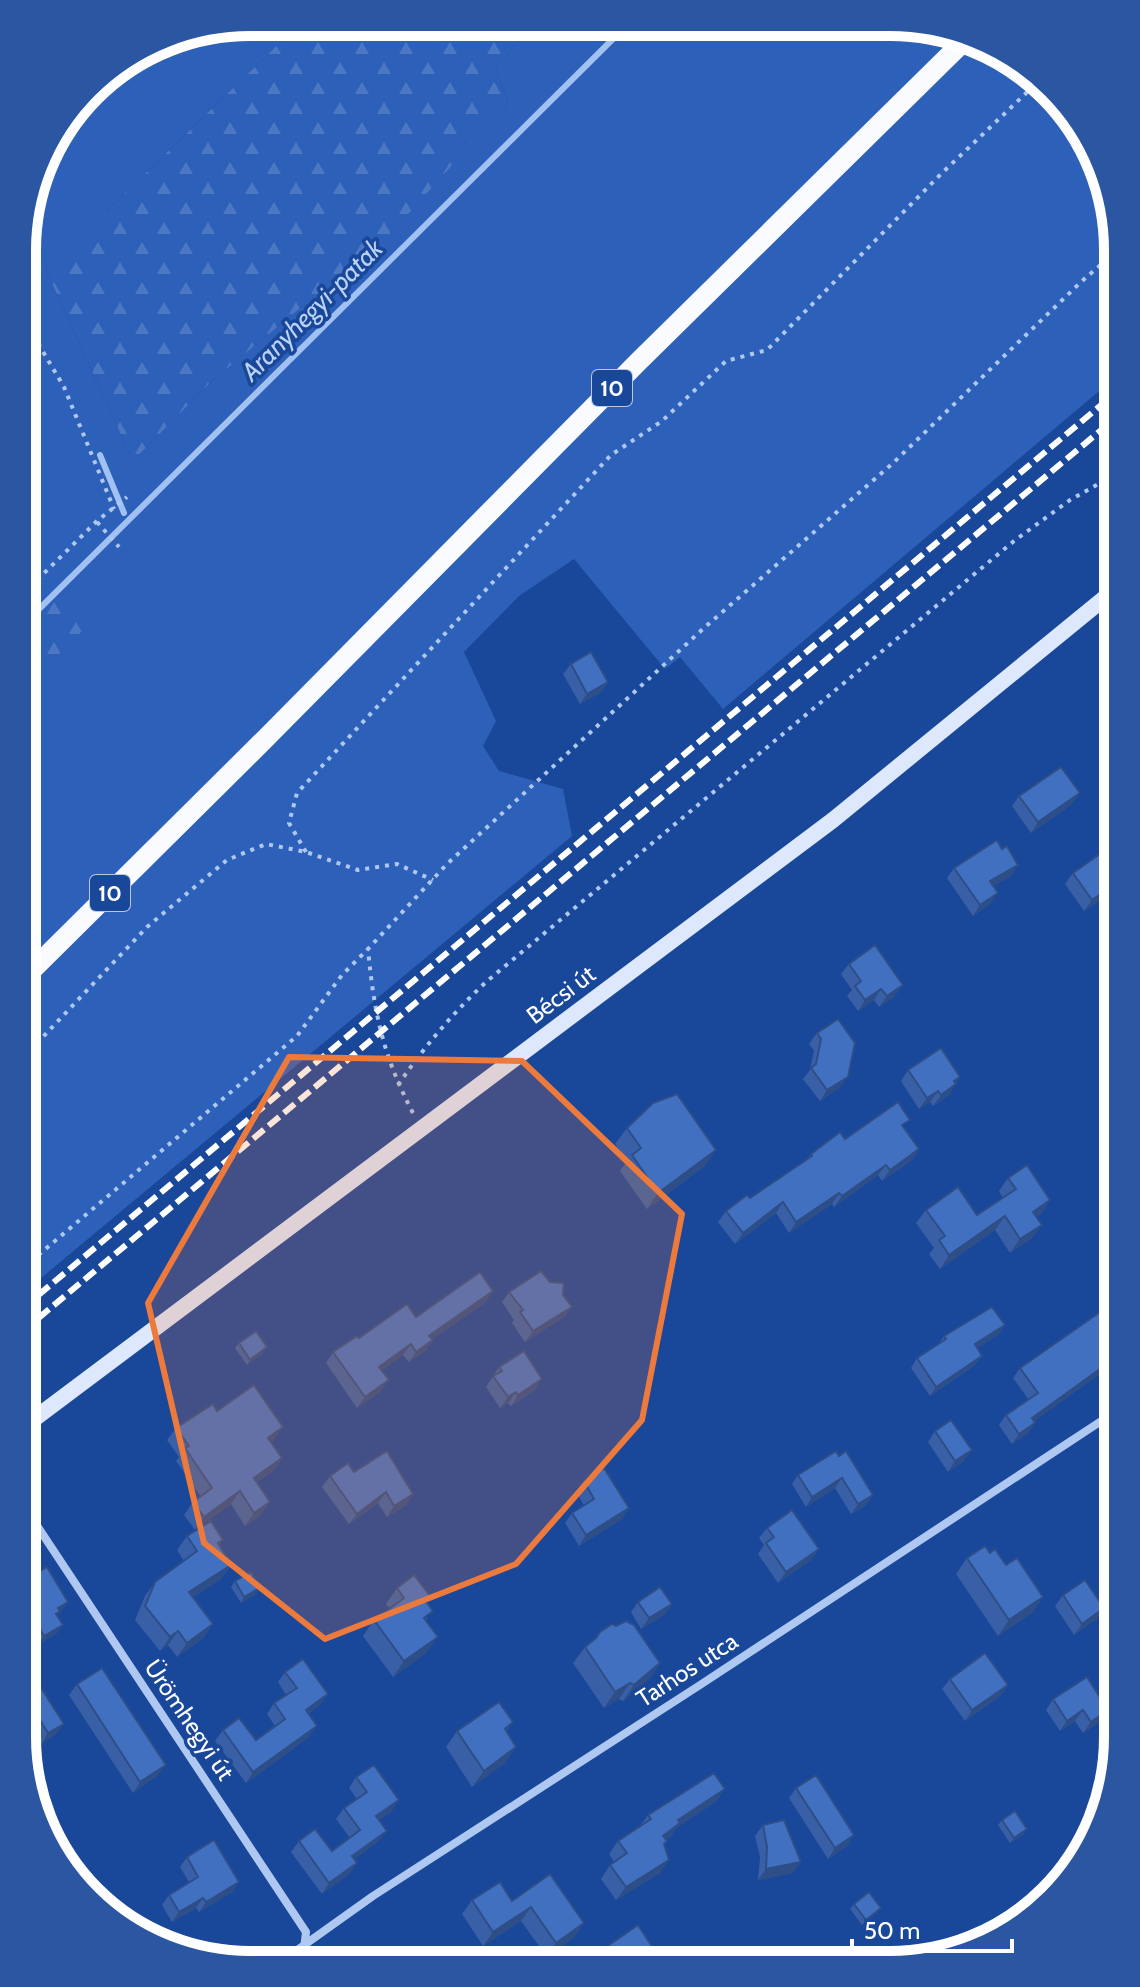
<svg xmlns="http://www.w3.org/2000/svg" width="1140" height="1987" font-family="Cabin,sans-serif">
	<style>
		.grass { fill: #2d60b8 }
		.forest { fill: url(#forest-firs) }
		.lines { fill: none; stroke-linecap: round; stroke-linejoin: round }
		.stream { stroke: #a2c1f3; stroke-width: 6 }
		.path { stroke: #afc8f1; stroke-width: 4; stroke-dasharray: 4 6; stroke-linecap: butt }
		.street { stroke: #afc8f1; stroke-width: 8 }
		.secondary { stroke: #dde8fc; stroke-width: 16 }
		.primary { stroke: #f9fbff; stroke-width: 20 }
		.rail { stroke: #fff; stroke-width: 6; stroke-dasharray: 14 6; stroke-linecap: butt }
		.wall { fill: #3960a6 }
		.shaded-wall { fill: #2e4e87 }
		.building { fill: #4270c1; stroke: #2e4e87; stroke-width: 2 }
		.marked { fill: #ed7a3d; fill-opacity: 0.2; stroke: #ed7a3d; stroke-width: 6; stroke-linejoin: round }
		.labels { text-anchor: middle; stroke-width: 7; stroke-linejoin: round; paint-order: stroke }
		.shield { fill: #19479a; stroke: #bac8e1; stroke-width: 2 }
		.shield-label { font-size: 22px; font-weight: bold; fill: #fff }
		.street-label { font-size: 24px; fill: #fff; stroke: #19479a }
		.water-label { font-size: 26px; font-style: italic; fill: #bbd2f8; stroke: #19479a }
		.rim { fill: none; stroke: #fff; stroke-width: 10 }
	</style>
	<defs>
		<pattern id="forest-firs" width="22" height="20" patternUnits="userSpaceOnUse" patternTransform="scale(2)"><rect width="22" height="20" fill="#2d60b8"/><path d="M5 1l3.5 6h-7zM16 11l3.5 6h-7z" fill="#4c78c3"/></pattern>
	</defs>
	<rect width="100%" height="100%" fill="#19479a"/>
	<polygon class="grass" points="250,22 301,22 46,270 133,461 212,381 393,230 508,103 496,68 534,24 934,26 1040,78 1106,176 1118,250 1118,375 723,709 680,657 665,669 574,559 519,596 464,652 496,721 483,746 499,771 563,789 572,836 23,1293 23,690 87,625 32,555 23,563 24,220 46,149 99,79 163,39"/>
	<g class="forest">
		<polygon points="301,22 534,24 496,68 508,103 393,231 212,381 133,461 46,270"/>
		<polygon points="32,554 88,625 23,690 23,563"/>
	</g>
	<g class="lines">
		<g class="stream">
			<polyline points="100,455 124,513"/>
			<polyline points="23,625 628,24"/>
		</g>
		<g class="path">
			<polyline points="24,306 39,345 64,387 114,509"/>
			<polyline points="97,522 119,547"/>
			<polyline points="23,594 97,521 127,497"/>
			<polyline points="306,852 289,823 297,793 611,455 662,421 726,361 767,350 941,174 1041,79"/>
			<polyline points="23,1058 147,927 227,860 266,844 306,852 358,870 397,864 433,880"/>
			<path d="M398 1085C424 1047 453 1013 486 982L1014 541 1070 500 1118 473"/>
			<path d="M413 1113C383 1056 374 1013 368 949L447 864 704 628 892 464 1082 281 1118 250"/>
			<polyline points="23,1268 297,1036 342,975 368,949"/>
		</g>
		<g class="street">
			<polyline points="22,1503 306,1932 303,1958 307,1963"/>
			<polyline points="279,1963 373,1896 700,1685 1118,1410"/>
		</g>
		<polyline class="secondary" points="22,1428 833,820 1118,587"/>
		<polyline class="primary" points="23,979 264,740 639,361 964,41"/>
		<g class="rail">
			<polyline points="23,1308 1118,391"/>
			<polyline points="23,1331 1118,416"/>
		</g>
	</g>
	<g class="wall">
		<polygon points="571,664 608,682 600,693 580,704 563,674"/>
		<polygon points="1118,731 1118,762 1106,745 1113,734"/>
		<polygon points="1019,796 1072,804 1031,833 1012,806"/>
		<polygon points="1002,849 1018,865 1011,876 993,886 991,903 973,916 947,878 954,868"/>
		<polygon points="1118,850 1118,888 1084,911 1065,884 1073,873"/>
		<polygon points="849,964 895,996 879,1007 874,1000 858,1011 847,996 852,990 841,974"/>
		<polygon points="817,1033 848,1077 840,1087 820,1101 803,1079 810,1070 814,1050 809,1044"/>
		<polygon points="908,1070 960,1077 949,1095 933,1106 930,1102 919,1109 901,1081"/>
		<polygon points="627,1128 705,1166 647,1209 620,1171 627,1161 615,1144"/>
		<polygon points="904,1128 919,1149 912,1160 882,1181 878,1175 834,1207 832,1204 789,1233 776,1213 735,1244 718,1222 726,1211 750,1198 806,1160 811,1154 845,1139"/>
		<polygon points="1008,1178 1050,1200 1041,1214 1036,1217 1032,1238 1010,1253 995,1230 940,1269 929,1254 934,1248 916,1223 926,1210 977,1215 1003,1198 999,1191"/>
		<polygon points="550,1282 572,1307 564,1317 525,1342 512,1323 514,1320 502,1302 509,1292"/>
		<polygon points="486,1302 432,1339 425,1351 409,1362 403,1355 382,1370 381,1391 357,1408 326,1363 333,1352 359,1338 416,1317"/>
		<polygon points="1118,1309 1118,1359 1115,1363 1034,1421 1035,1423 1028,1433 1012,1444 999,1425 1006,1415 1029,1400 1013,1378 1020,1368"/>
		<polygon points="1005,1325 998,1335 977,1348 982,1356 975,1365 930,1396 911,1368 917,1358 939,1343 944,1336"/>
		<polygon points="239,1343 263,1353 247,1365 235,1348"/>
		<polygon points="499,1367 535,1390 511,1406 508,1403 500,1408 486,1387"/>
		<polygon points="217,1411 274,1440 271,1442 282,1458 273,1471 257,1482 261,1515 245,1526 231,1504 195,1530 184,1515 193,1502 201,1497 176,1461 179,1457 167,1440 176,1428"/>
		<polygon points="935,1431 964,1461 948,1472 928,1442"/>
		<polygon points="839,1456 873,1495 866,1505 851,1514 835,1488 806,1507 792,1484 798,1475"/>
		<polygon points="354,1472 413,1494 406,1505 387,1517 378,1503 349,1524 322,1487 330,1476"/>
		<polygon points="584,1481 629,1508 622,1519 579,1546 565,1523 572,1513 584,1505 576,1492"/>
		<polygon points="767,1528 819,1549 811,1560 778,1583 758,1554 764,1545 759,1538"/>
		<polygon points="187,1536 223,1540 219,1545 231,1565 221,1579 193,1597 213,1624 203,1638 177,1657 168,1645 160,1651 135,1620 145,1596 155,1582 184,1561 177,1550"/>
		<polygon points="990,1553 1043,1597 1032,1613 998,1636 956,1574 967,1558"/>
		<polygon points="22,1562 30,1577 61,1612 57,1615 63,1625 56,1634 37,1645 22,1619"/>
		<polygon points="235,1581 260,1588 257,1593 241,1603 231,1587"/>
		<polygon points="397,1588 430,1596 427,1601 426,1653 393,1677 363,1636 374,1620 390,1609 386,1604"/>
		<polygon points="1063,1595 1097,1619 1074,1635 1055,1606"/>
		<polygon points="638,1602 672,1604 664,1615 641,1629 631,1612"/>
		<polygon points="600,1632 660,1663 649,1679 623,1701 619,1699 604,1708 573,1663 585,1647 594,1640"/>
		<polygon points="285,1672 328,1694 320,1705 308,1714 309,1737 246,1783 215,1741 223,1730 256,1740 275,1726 267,1714 274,1703 286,1695 278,1682"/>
		<polygon points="1087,1677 1101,1721 1083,1733 1075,1721 1060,1731 1046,1710 1053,1699"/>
		<polygon points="950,1679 1008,1685 1000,1696 965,1721 942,1689"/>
		<polygon points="77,1684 158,1775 133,1793 69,1695"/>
		<polygon points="22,1688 56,1734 41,1744 22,1714"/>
		<polygon points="513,1722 506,1731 516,1747 505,1763 472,1787 446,1747 457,1731"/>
		<polygon points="356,1777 392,1811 379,1820 379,1841 354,1859 357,1863 349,1874 322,1894 291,1852 299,1841 332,1851 350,1838 336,1819 344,1808 357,1799 349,1788"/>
		<polygon points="796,1788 854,1835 847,1846 828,1859 789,1798"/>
		<polygon points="725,1789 715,1802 676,1828 671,1836 666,1840 660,1873 616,1900 601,1879 610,1865 614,1862 609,1854 618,1841 639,1827 648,1815"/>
		<polygon points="1002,1820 1024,1834 1010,1843 998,1825"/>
		<polygon points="763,1825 793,1873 758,1880 760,1857 755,1836"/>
		<polygon points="187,1857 239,1882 232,1892 199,1912 196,1908 172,1922 162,1905 169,1895 189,1882 180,1867"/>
		<polygon points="472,1900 512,1901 584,1923 574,1937 547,1957 521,1921 483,1946 462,1914"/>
		<polygon points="854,1904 877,1913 862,1925 850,1909"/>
		<polygon points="609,1945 661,1964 607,1964 601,1955"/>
	</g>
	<g class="shaded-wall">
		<polygon points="608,682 600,693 580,704 587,694"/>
		<polygon points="1080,793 1072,804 1031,833 1038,822"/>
		<polygon points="1018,865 1011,876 983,892 990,881"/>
		<polygon points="1118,882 1118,888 1084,911 1092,900"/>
		<polygon points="998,893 991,903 973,916 980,905"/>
		<polygon points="903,985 895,996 879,1007 887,996"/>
		<polygon points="881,989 874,1000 858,1011 865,1000"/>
		<polygon points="848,1077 840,1087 820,1101 827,1090"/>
		<polygon points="960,1077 949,1095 933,1106 941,1095 954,1081"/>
		<polygon points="938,1091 930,1102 919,1109 927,1098"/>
		<polygon points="919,1149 912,1160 882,1181 890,1170"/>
		<polygon points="716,1150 705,1166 647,1209 658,1193"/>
		<polygon points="886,1165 878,1175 834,1207 842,1196"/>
		<polygon points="839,1193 832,1204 789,1233 796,1222"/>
		<polygon points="1050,1200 1041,1214 1024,1225 1033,1212"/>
		<polygon points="783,1202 776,1213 735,1244 743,1233"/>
		<polygon points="1005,1216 995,1230 940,1269 949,1255"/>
		<polygon points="1042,1225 1032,1238 1010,1253 1020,1239"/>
		<polygon points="493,1291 486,1302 422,1346 429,1336"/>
		<polygon points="572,1307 564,1317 525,1342 533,1331"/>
		<polygon points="1005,1325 998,1335 968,1354 975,1344"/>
		<polygon points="433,1340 425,1351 409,1362 416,1352"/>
		<polygon points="411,1344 403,1355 372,1378 379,1367"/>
		<polygon points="267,1347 263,1353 247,1365 250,1360"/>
		<polygon points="982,1356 975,1365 930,1396 936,1387"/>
		<polygon points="1118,1356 1118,1359 1115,1363 1025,1428 1032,1418"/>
		<polygon points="542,1379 535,1390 511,1406 518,1395"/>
		<polygon points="389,1380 381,1391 357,1408 365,1397"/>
		<polygon points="516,1392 508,1403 500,1408 508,1397"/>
		<polygon points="1035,1423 1028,1433 1012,1444 1019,1434"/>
		<polygon points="283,1427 274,1440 259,1450 268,1438"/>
		<polygon points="972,1450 964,1461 948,1472 955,1461"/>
		<polygon points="282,1458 273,1471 245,1490 254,1478"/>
		<polygon points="842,1478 835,1488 806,1507 812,1497"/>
		<polygon points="240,1491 231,1504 195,1530 204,1517"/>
		<polygon points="386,1492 378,1503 349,1524 357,1514"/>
		<polygon points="413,1494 406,1505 387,1517 394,1506"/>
		<polygon points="873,1495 866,1505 851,1514 858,1504"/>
		<polygon points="270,1502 261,1515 245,1526 254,1513"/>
		<polygon points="629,1508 622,1519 579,1546 586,1535"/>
		<polygon points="819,1549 811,1560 778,1583 786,1572"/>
		<polygon points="231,1565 221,1579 179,1606 189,1592"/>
		<polygon points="260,1588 257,1593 241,1603 244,1597"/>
		<polygon points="1043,1597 1032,1613 998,1636 1009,1620"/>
		<polygon points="68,1602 61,1612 53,1621 58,1608"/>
		<polygon points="672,1604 664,1615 641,1629 649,1618"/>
		<polygon points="1104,1608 1097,1619 1074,1635 1082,1624"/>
		<polygon points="213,1624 203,1638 177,1657 187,1643"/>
		<polygon points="63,1625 56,1634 37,1645 44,1636"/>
		<polygon points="178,1631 168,1645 160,1651 170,1637"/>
		<polygon points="438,1637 426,1653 393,1677 404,1661"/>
		<polygon points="660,1663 649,1679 623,1701 634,1685"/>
		<polygon points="630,1683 619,1699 604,1708 615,1692"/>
		<polygon points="1008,1685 1000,1696 965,1721 972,1710"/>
		<polygon points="328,1694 320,1705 298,1721 306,1710"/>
		<polygon points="1083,1710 1075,1721 1060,1731 1067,1721"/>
		<polygon points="1108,1710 1101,1721 1083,1733 1091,1722"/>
		<polygon points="64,1724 56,1734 41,1744 48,1733"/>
		<polygon points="317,1726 309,1737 246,1783 253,1772"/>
		<polygon points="516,1747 505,1763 472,1787 484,1771"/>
		<polygon points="166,1765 158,1775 133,1793 140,1782"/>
		<polygon points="725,1789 715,1802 676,1828 671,1836 654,1849 663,1836 678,1820"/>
		<polygon points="399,1800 392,1811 369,1827 376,1816"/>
		<polygon points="1027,1829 1024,1834 1010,1843 1014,1838"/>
		<polygon points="387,1831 379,1841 344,1867 352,1856"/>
		<polygon points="854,1835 847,1846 828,1859 835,1848"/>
		<polygon points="669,1860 660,1873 616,1900 626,1887"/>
		<polygon points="801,1862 793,1873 758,1880 766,1869"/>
		<polygon points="357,1863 349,1874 322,1894 329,1883"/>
		<polygon points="239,1882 232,1892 199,1912 206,1902"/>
		<polygon points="203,1898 196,1908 172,1922 179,1912"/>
		<polygon points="531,1907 521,1921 483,1946 493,1932"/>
		<polygon points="881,1908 877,1913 862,1925 866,1920"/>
		<polygon points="584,1923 574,1937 547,1957 556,1943"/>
	</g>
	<g class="building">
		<polygon points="591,652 608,682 587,694 571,664"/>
		<polygon points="1118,731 1118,741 1113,734"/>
		<polygon points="1061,767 1080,793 1038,822 1019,796"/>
		<polygon points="997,840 1002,849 1007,846 1018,865 990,881 998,893 980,905 954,868"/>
		<polygon points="1114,844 1118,850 1118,882 1092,900 1073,873"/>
		<polygon points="875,945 903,985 887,996 881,989 865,1000 855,986 861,981 849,964"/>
		<polygon points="838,1019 855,1043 848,1077 827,1090 811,1068 816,1064 821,1039 817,1033"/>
		<polygon points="941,1048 960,1077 954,1081 956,1084 941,1095 938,1091 927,1098 908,1070"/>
		<polygon points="677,1094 716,1150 658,1193 632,1155 641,1148 627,1128 653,1103"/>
		<polygon points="898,1102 910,1120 902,1125 919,1149 890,1170 886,1165 842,1196 839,1193 796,1222 783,1202 743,1233 726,1211 747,1195 750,1198 812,1156 811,1154 840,1132 845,1139"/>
		<polygon points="1027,1165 1050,1200 1033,1212 1042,1225 1020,1239 1005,1216 949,1255 939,1240 945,1236 926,1210 958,1187 977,1215 1016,1189 1008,1178"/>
		<polygon points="541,1271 550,1282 564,1283 563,1295 572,1307 533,1331 520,1312 523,1310 509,1292"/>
		<polygon points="480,1272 493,1291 429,1336 433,1340 416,1352 411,1344 379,1367 389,1380 365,1397 333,1352 357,1336 359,1338 407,1304 416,1317"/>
		<polygon points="1113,1303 1118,1309 1118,1340 1115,1343 1118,1347 1118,1356 1032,1418 1035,1423 1019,1434 1006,1415 1038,1393 1020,1368"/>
		<polygon points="992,1307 1005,1325 975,1344 982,1356 936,1387 917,1358 946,1339 944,1336"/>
		<polygon points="256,1331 267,1347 250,1360 239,1343"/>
		<polygon points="524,1351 542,1379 518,1395 516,1392 508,1397 493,1376 502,1371 499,1367"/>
		<polygon points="254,1385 283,1427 268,1438 282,1458 254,1478 270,1502 254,1513 240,1491 204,1517 193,1502 212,1488 185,1448 189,1446 176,1428 213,1404 217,1411"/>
		<polygon points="951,1420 972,1450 955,1461 935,1431"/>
		<polygon points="387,1451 413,1494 394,1506 386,1492 357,1514 330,1476 348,1463 354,1472"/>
		<polygon points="836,1451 839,1456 846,1451 873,1495 858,1504 842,1478 812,1497 798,1475"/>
		<polygon points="604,1468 629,1508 586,1535 572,1513 594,1499 584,1481"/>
		<polygon points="792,1510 819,1549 786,1572 766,1543 774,1537 767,1528"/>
		<polygon points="211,1521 223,1540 218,1543 231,1565 189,1592 213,1624 187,1643 178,1631 170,1637 145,1606 155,1582 197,1551 187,1536"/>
		<polygon points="985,1546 990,1553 995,1549 1006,1565 1017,1558 1043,1597 1009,1620 967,1558"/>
		<polygon points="22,1562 30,1577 47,1567 68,1602 58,1608 60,1611 56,1614 63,1625 44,1636 22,1598"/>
		<polygon points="251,1572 260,1588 244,1597 235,1581"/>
		<polygon points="414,1575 430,1596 425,1600 433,1611 424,1618 438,1637 404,1661 374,1620 404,1598 397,1588"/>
		<polygon points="1085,1580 1104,1608 1082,1624 1063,1595"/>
		<polygon points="660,1587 672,1604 649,1618 638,1602"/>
		<polygon points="626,1621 634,1625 660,1663 634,1685 630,1683 615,1692 585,1647 596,1638 600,1632 612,1624 616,1626"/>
		<polygon points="985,1653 1008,1685 972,1710 950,1679"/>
		<polygon points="303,1659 328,1694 306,1710 317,1726 253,1772 223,1730 239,1718 256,1740 285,1719 274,1703 297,1688 285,1672"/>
		<polygon points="102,1668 166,1765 140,1782 77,1684"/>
		<polygon points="1087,1677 1108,1710 1091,1722 1083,1710 1067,1721 1053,1699"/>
		<polygon points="36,1680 64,1724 48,1733 22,1691 22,1688"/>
		<polygon points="499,1702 513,1722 505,1729 516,1747 484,1771 457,1731"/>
		<polygon points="374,1765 399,1800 376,1816 387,1831 352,1856 357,1863 329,1883 299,1841 315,1829 332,1851 360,1830 344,1808 367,1792 356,1777"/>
		<polygon points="714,1773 725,1789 678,1820 680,1823 663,1836 667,1841 664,1844 669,1860 626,1887 610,1865 627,1853 618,1841 651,1819 648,1815"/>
		<polygon points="816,1775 854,1835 835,1848 796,1788"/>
		<polygon points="1015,1811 1027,1829 1014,1838 1002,1820"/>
		<polygon points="784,1820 801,1862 766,1869 767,1847 763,1825"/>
		<polygon points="214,1840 239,1882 206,1902 203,1898 179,1912 169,1895 198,1877 187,1857"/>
		<polygon points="550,1874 584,1923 556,1943 531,1907 493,1932 472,1900 500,1882 512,1901"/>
		<polygon points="95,1892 109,1913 100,1909 91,1895"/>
		<polygon points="869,1892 881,1908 866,1920 854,1904"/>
		<polygon points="638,1925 662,1962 659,1964 622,1964 609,1945"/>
	</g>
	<path class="marked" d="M289 1057 522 1061 682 1214 642 1420 516 1564 325 1639 204 1543 148 1303Z"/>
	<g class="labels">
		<g class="shield">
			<rect x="592" y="370" width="40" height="36" rx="6"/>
			<rect x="90" y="875" width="40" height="36" rx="6"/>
		</g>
		<g class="shield-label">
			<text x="612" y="396">10</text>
			<text x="110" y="901">10</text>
		</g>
		<g class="street-label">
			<text transform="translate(561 995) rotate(-37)" y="8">Bécsi út</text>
			<text transform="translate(687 1670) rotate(-33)" y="8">Tarhos utca</text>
			<text transform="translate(189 1720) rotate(56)" y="8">Ürömhegyi út</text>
		</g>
		<g class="water-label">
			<text transform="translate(312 310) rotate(-45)" y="9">Aranyhegyi-patak</text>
		</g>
	</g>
	<path d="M0 0H1140V1987H0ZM250 36H890A214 214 0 0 1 1104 250V1737A214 214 0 0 1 890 1951H250A214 214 0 0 1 36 1737V250A214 214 0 0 1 250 36Z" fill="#2b56a2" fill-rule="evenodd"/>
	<path class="rim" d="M250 36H890A214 214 0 0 1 1104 250V1737A214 214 0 0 1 890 1951H250A214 214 0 0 1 36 1737V250A214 214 0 0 1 250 36Z"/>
	<path d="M852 1939v12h160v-12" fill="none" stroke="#ffffff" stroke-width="4"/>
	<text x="864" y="1939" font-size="24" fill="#ffffff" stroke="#19479a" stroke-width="6" paint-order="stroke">50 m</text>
</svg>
